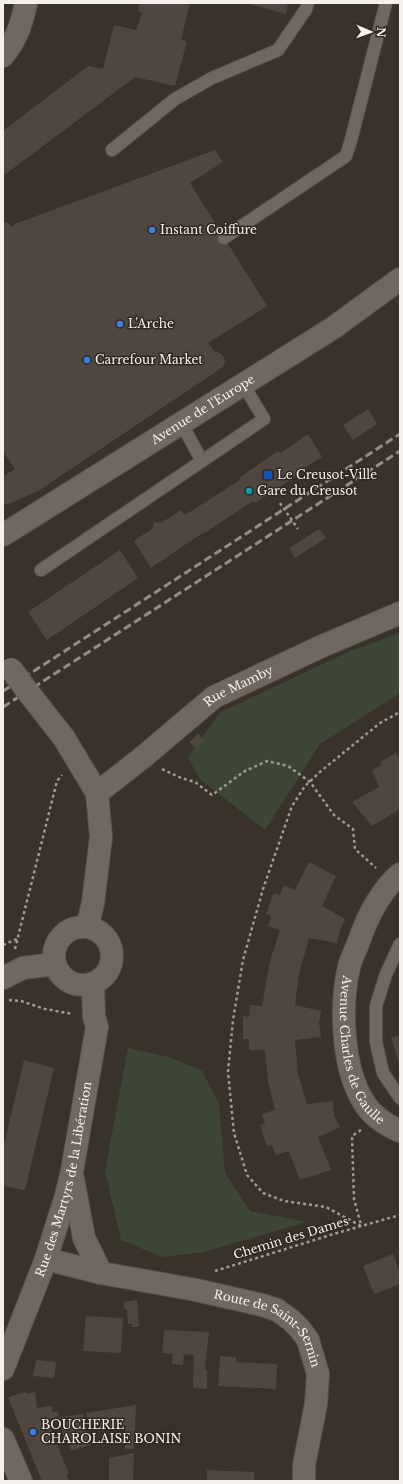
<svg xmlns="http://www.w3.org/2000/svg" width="403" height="1484" font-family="'Libre Baskerville',serif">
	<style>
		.green { fill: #3e4736 }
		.building { fill: #504641 }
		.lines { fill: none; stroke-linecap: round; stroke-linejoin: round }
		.lane-casing { stroke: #57524b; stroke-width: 14 }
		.street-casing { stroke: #57524b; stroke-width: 24 }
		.secondary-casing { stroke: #57524b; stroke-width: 24 }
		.path { stroke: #9f9993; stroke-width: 2.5; stroke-dasharray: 3 3; stroke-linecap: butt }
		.lane { stroke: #706860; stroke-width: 12 }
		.street { stroke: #706860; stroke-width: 22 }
		.secondary { stroke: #706860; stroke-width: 22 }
		.rail { stroke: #928c86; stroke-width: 3; stroke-dasharray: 8 4; stroke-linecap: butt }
		.secondary-bridge-casing { stroke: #57524b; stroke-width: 24; stroke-linecap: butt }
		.secondary-bridge { stroke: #706860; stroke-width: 22 }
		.shop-dot { fill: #3f7fe0; stroke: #2f2821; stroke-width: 1.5 }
		.transit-dot { fill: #1a4fb4; stroke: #2f2821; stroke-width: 1.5 }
		.culture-dot { fill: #0f9aa8; stroke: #2f2821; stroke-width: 1.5 }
		.labels { text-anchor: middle; stroke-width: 3; stroke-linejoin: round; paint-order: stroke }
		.poi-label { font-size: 12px; fill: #f5f0eb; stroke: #2f2821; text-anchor: start }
		.street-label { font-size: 12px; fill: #f5f0eb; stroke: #2f2821 }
	</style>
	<rect width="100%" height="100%" fill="#39322b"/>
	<g class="green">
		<polygon points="400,633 400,693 320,744 265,830 200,779 188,758 219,713 346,653"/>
		<polygon points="128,1048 169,1057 202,1071 219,1104 225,1173 250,1211 307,1222 203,1252 162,1257 121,1240 105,1171"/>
	</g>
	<g class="building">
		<polygon points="140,3 190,3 181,40 187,41 175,86 135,77 3,176 3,131 88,66 103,69 114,25 136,30 142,13 138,11"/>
		<polygon points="246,3 288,3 288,4 286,14"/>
		<polygon points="215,150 223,162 190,183 267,306 208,343 214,351 220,353 224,357 225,362 223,367 38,491 8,504 3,505 3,476 15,469 3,451 3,222 8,223 11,227 13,226 15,224"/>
		<polygon points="368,409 377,424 353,440 343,425"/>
		<polygon points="308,434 322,457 295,474 295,477 255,503 253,501 206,532 198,536 151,568 134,541 153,528 154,522 161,523 181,510 185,515 240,480 240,477 278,451 281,453"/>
		<polygon points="319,529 326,538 295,558 289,548"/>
		<polygon points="120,550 138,578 47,640 28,612"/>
		<polygon points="198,734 204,740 196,748 189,742"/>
		<polygon points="396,753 398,756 400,755 400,809 372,826 352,802 379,787 372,770 381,765 380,762"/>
		<polygon points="309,862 336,876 322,906 345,919 340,930 337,943 309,938 299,974 295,1005 321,1011 319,1023 321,1037 295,1040 298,1074 307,1104 333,1101 334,1116 340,1127 318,1137 331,1170 300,1180 289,1151 276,1155 272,1145 267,1146 260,1125 265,1124 262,1114 275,1110 268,1081 265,1050 249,1050 249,1039 243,1039 243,1016 249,1017 250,1005 262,1006 270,961 280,930 268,926 271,916 266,914 274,893 280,895 284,885 295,890"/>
		<polygon points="400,1036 400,1067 391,1037"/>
		<polygon points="24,1060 54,1068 25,1190 3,1186 3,1149"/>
		<polygon points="393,1254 400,1273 400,1284 374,1294 363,1266"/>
		<polygon points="137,1300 139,1327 132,1327 132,1324 128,1324 127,1309 124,1309 124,1302"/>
		<polygon points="86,1316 123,1318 121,1353 83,1351"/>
		<polygon points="164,1330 209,1332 205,1370 207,1370 207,1389 193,1388 194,1355 184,1354 183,1365 172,1364 173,1354 162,1353"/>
		<polygon points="220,1356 236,1357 236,1362 277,1364 276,1389 218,1386"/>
		<polygon points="36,1360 56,1362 54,1378 33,1376"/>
		<polygon points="26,1392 27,1394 35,1392 37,1408 51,1406 53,1412 58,1412 59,1417 47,1419 69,1474 66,1474 69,1481 42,1481 8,1397"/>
		<polygon points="136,1405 134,1449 125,1449 126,1425 97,1428 96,1425 89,1426 86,1413"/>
		<polygon points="83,1414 91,1445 71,1451 69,1442 65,1443 59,1417"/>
		<polygon points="134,1453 133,1481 109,1481 109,1458"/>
		<polygon points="207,1470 254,1472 254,1481 207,1481"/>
	</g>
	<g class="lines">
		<defs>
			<g id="lane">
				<polyline points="112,150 175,99 212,78 278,50 306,9 308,3"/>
				<polyline points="224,238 346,156 351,140 386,3"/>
				<polyline points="181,423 202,461 264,419 243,384"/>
				<polyline points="41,570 202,461"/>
				<polyline points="400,944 386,974 376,1006 376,1042 383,1073 400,1098"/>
			</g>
			<g id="street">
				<path d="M3 56C17 38 21 26 26 3"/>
				<path id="s1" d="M3 535 333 328 400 279"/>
				<path id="s2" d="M400 874C379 892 367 917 358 944 355 951 351 959 349 967 340 1006 342 1066 363 1101 371 1115 386 1125 400 1131"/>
			</g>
			<g id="secondary">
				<polyline points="28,692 64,738 97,793 101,837 93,903 87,927"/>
				<path id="s3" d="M97 793 142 758 214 697 320 647 400 613"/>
				<circle cx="83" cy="956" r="29"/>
				<polyline points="3,978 23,968 55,964"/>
				<polyline points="73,1179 84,1238 101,1273"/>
				<path id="s4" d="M46 1259 101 1273 196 1290 262 1305 277 1310 291 1320 300 1329 308 1340 318 1374 316 1404 304 1465V1481"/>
				<path id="s5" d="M3 1369 46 1259 66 1196 72 1171 97 1027 94 1017 93 983"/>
				<polyline points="3,1439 21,1481"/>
			</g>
		</defs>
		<use href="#lane" class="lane-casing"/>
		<use href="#street" class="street-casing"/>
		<use href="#secondary" class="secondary-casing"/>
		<g class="path">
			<polyline points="280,503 298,529"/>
			<polyline points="162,769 181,778 195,782 212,795 245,771 267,761 288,766 310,782 334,815 353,829 355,849 376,868"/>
			<polyline points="3,945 17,939"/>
			<polyline points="15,949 57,781 62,775"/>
			<polyline points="9,1000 21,1001 45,1009 73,1014"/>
			<polyline points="361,1130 352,1136 354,1199 361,1225"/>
			<polyline points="361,1226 326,1207 284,1201 263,1193 247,1175 234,1133 228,1072 233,1020 243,960 263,889 292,806 305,786 321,771 380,723 400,712"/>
			<polyline points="215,1271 337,1233 400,1215"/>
		</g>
		<use href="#lane" class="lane"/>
		<use href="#street" class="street"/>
		<use href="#secondary" class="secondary"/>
		<g class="rail">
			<polyline points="3,691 400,434"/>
			<polyline points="3,707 400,451"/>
		</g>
		<defs>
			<polyline id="secondary-bridge" points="11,669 28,692"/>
		</defs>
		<use href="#secondary-bridge" class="secondary-bridge-casing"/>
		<use href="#secondary-bridge" class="secondary-bridge"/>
	</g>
	<g class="shop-dot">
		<circle cx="152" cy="230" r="4"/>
		<circle cx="120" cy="324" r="4"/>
		<circle cx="87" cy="360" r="4"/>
		<circle cx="33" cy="1432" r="4"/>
	</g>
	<rect class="transit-dot" x="263" y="470" width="10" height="10" rx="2"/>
	<circle class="culture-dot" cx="249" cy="491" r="4"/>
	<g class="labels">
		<g class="poi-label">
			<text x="160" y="234">Instant Coiffure</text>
			<text x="128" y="328">L'Arche</text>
			<text x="95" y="364">Carrefour Market</text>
			<text x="277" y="479">Le Creusot-Ville</text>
			<text x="257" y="495">Gare du Creusot</text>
			<text x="41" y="1429">BOUCHERIE<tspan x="41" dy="14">CHAROLAISE BONIN</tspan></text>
		</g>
		<g class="street-label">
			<text dy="4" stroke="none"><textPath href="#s1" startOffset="236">Avenue de l'Europe</textPath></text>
			<text dy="4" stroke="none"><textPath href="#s3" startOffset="178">Rue Mamby</textPath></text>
			<text dy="4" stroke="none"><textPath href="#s2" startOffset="195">Avenue Charles de Gaulle</textPath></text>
			<text dy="4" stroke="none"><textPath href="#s5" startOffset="200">Rue des Martyrs de la Libération</textPath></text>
			<text transform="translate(291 1238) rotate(-17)" y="4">Chemin des Dames</text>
			<text dy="4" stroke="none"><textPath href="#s4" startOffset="240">Route de Saint-Sernin</textPath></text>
		</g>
	</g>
	<rect width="403" height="1484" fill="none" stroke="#f5f0eb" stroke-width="8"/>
	<g transform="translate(371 32) rotate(92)" stroke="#2f2821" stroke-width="3" paint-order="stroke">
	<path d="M0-3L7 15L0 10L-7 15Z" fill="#f5f0eb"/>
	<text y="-6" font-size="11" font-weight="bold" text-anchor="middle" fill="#f5f0eb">N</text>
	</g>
</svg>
